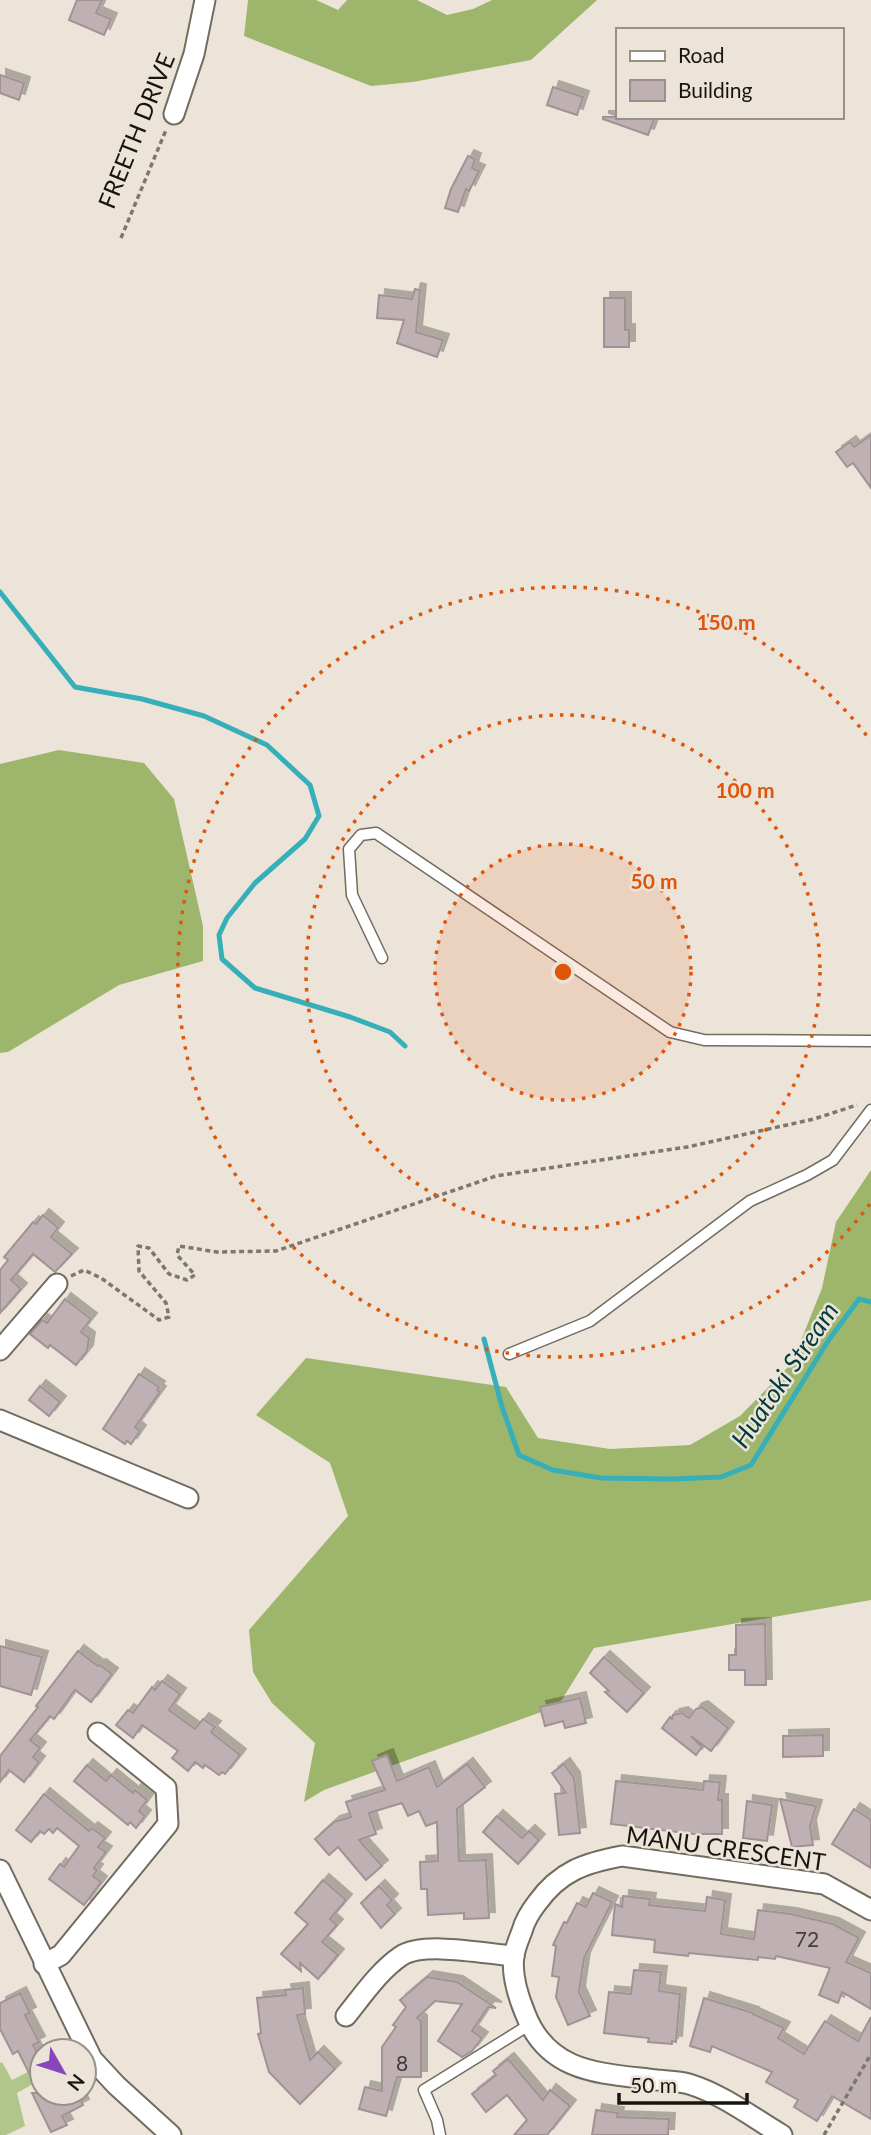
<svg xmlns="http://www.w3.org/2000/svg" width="871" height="2135" font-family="Lato,sans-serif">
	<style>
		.green { fill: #b1c68a }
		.forest { fill: #9eb66b }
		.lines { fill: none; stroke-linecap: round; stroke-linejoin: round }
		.stream { stroke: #37afb8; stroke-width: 5 }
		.building { fill: #bfb0b4; stroke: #a09295; stroke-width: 2; filter: url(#shadow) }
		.service-casing { stroke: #726b60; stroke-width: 13 }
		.minor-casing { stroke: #726b60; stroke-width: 23 }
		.path { stroke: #7c776f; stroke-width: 3.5; stroke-dasharray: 5 3.5; stroke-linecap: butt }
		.service { stroke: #fff; stroke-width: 10 }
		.minor { stroke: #fff; stroke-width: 19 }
		.ring { fill: none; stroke: #de560c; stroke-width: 3.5; stroke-dasharray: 3.5 7 }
		.labels { text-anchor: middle; stroke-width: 5; stroke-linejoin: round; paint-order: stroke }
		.number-label { font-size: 21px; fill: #423c3a }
		.street-label { font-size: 24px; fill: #181511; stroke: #ece4d8 }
		.water-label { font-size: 26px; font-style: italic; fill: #033c3f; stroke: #ece4d8 }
		.centre { fill: #de560c; stroke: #ece4d8; stroke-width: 3.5 }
		.ring-label { font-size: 21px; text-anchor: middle; font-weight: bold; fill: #de560c; stroke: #ece4d8; stroke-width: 5; stroke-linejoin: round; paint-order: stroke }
	</style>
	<defs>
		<filter id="shadow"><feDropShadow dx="6" dy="-6" stdDeviation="0" flood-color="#0004"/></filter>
	</defs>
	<rect width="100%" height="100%" fill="#ece4d8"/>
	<polygon class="green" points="2,2062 12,2080 42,2065 42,2079 17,2093 25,2126 6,2135 0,2135 0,2063"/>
	<g class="forest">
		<polygon points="248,0 316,0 338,10 347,0 417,0 447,15 473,9 492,0 597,0 531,60 413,82 371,86 244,36"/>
		<polygon points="59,750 144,763 174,799 203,926 203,961 119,985 8,1052 0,1053 0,764"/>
		<polygon points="871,1170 871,1600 594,1648 558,1706 324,1790 304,1802 315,1743 272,1703 253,1672 249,1630 348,1516 330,1463 256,1415 306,1358 506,1387 538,1438 610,1449 690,1445 740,1416 792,1363 822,1288 836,1222"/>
	</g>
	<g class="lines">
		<g class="stream">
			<polyline points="0,592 75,687 142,699 204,716 267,745 310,785 319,816 305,839 255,883 227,918 219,935 222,959 255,988 350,1017 390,1032 405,1046"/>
			<polyline points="484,1339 502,1407 519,1455 553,1470 601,1478 673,1479 721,1477 751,1465 828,1341 859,1299 871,1302"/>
		</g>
	</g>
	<g class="building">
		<polygon points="77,0 102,0 96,13 111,19 104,35 69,20"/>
		<polygon points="0,75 24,83 19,100 0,93"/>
		<polygon points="553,87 583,97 577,115 547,105"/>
		<polygon points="603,117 655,117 648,135 603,119"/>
		<polygon points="468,156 475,159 472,168 479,171 469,191 466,189 458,212 445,208 451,189"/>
		<polygon points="415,289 420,290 416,332 443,340 437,357 397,343 404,320 377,318 379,295 412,299"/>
		<polygon points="604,298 625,298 625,330 629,330 629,347 604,347"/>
		<polygon points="871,435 871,488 853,463 847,467 836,452 850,442 854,447"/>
		<polygon points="43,1215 58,1228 51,1237 72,1254 55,1272 33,1254 11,1280 21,1289 0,1313 0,1270 8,1260 4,1257 33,1222 36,1224"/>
		<polygon points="65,1299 91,1319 81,1332 89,1338 87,1351 76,1365 50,1345 48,1348 30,1334 42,1320 47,1323"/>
		<polygon points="139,1374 159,1387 157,1390 160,1392 135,1427 140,1431 131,1444 127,1441 125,1444 103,1429"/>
		<polygon points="40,1386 60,1402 49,1416 29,1400"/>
		<polygon points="765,1624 766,1685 745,1685 745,1670 729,1670 729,1655 736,1655 736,1625"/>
		<polygon points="0,1646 42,1657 31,1695 0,1686"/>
		<polygon points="78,1651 98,1666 100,1665 112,1674 91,1702 75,1690 54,1719 50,1716 30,1740 40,1748 33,1757 39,1762 24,1782 9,1770 0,1782 0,1756 38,1707 36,1706"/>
		<polygon points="604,1657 644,1693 627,1712 605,1692 609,1691 590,1673"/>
		<polygon points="162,1681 180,1694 169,1710 195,1729 203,1719 215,1727 211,1732 240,1755 225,1774 222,1772 219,1775 205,1765 203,1768 195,1762 188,1771 172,1758 178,1751 142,1725 133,1738 116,1725 128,1710 133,1713 152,1687 155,1690"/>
		<polygon points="580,1698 586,1723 565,1728 563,1721 545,1726 540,1707"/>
		<polygon points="702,1707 728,1728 711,1751 691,1736 702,1747 696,1755 662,1728 670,1717 672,1719 673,1715 682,1713 689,1718 696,1709"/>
		<polygon points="823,1735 823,1756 783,1757 783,1736"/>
		<polygon points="387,1755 397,1781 429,1767 437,1787 467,1764 485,1787 457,1809 459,1861 486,1860 489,1918 464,1919 464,1913 428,1915 427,1889 421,1889 420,1862 438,1861 437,1822 426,1826 419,1811 408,1816 402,1803 369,1813 376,1834 359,1840 382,1866 366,1880 338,1847 329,1855 315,1839 334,1822 351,1817 346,1802 385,1790 372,1761"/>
		<polygon points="564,1764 574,1778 580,1833 559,1835 555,1794 566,1793 552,1773"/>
		<polygon points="87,1765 106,1781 111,1775 133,1793 135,1790 147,1800 139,1811 145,1816 136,1828 130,1822 128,1825 74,1781"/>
		<polygon points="616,1781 703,1790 704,1781 720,1782 718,1800 722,1800 722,1834 694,1834 611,1824"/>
		<polygon points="44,1794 89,1831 92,1828 105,1838 98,1847 106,1852 94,1868 97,1870 93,1876 101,1882 84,1905 49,1879 60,1864 64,1867 79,1846 57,1828 53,1833 49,1829 44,1834 40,1831 31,1842 16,1830"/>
		<polygon points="780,1799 816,1806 810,1826 813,1845 792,1847"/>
		<polygon points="747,1801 772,1805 767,1841 743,1838"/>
		<polygon points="854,1809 871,1820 871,1868 832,1844"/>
		<polygon points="497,1816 522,1838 529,1831 539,1840 518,1864 483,1832"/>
		<polygon points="323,1880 346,1900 330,1919 337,1925 322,1942 338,1955 318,1979 300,1963 301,1971 281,1954 308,1924 295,1913"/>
		<polygon points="379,1886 392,1900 387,1905 395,1914 381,1928 361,1903"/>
		<polygon points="593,1893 612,1902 584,1958 579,1992 590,2016 568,2025 556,1997 559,1977 552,1976 556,1946 553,1945 564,1922 567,1923 577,1903 586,1907"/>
		<polygon points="623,1896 650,1899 649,1905 705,1911 707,1897 725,1900 721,1934 754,1939 758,1910 791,1914 833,1924 859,1938 846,1962 871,1973 871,2009 842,1992 838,2003 819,1995 830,1968 776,1956 775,1959 758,1957 758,1960 689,1953 688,1956 654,1952 655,1940 612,1935 615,1904 622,1907"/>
		<polygon points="634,1970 661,1972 659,1991 680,1994 676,2042 672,2041 672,2044 648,2042 649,2038 604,2033 609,1992 631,1994"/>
		<polygon points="427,1977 457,1982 496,2008 488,2007 472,2031 482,2038 472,2051 462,2057 438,2041 462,2004 435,2001 417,2018 421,2021 421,2077 397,2077 386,2116 359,2109 365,2087 382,2091 382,2047 396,2027 393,2025 406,2007 400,2000"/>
		<polygon points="303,1988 305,2014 297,2015 310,2060 318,2052 335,2069 300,2104 269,2072 258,2034 261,2033 257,1998 286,1995 285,1990"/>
		<polygon points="20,1993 30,2013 25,2015 39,2042 33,2045 42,2062 42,2093 77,2093 83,2105 62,2116 67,2125 51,2132 32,2093 39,2093 18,2051 13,2054 0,2029 0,2003"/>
		<polygon points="704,1998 753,2013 753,2014 784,2028 778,2038 804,2054 825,2021 858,2041 871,2017 871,2119 832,2096 817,2121 794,2107 798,2100 766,2082 772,2072 712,2046 710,2052 690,2046"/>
		<polygon points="508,2059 543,2100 550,2090 570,2106 547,2135 514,2135 527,2120 507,2095 486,2112 472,2094 496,2075 493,2071"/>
		<polygon points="596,2110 618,2113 617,2117 669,2119 668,2135 592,2135"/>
	</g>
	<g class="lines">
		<defs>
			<g id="service">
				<polyline points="382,958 352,895 349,849 361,835 376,833 670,1032 704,1040 871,1041"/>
				<polyline points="509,1354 590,1321 750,1201 807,1175 833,1160 871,1110"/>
				<polyline points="440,2135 437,2120 424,2090 529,2025"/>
			</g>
			<g id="minor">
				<polyline points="174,114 194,54 205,0"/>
				<polyline points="0,1350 57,1284"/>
				<polyline points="0,1420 188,1498"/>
				<polyline points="0,1870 92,2059 116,2085 171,2135"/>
				<polyline points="44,1964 61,1955 168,1824 166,1788 98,1733"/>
				<path d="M346 2016C363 1995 379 1971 401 1956 424 1941 486 1954 514 1956"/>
				<path d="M782 2135C752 2117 722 2094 689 2084 679 2081 667 2081 657 2080 601 2073 548 2074 525 2013 518 1996 511 1975 514 1956 515 1948 519 1939 522 1931 525 1920 530 1912 537 1903 560 1871 585 1863 622 1856L824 1884 871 1910"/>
			</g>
		</defs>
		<use href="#service" class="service-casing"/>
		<use href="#minor" class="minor-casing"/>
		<g class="path">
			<polyline points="121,238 166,130"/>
			<polyline points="71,1276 84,1270 101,1278 159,1320 169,1317 166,1303 139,1271 138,1246 149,1248 169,1274 187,1280 195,1275 177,1255 179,1246 217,1252 276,1251 496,1176 687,1147 814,1119 857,1105"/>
			<polyline points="824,2135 871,2054"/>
		</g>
		<use href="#service" class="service"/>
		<use href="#minor" class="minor"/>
	</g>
	<circle cx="563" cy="972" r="128" fill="#de560c" fill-opacity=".12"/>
	<g class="ring">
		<circle cx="563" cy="972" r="128"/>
		<circle cx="563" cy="972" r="257"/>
		<path d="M870 1204A385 385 0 1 1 870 740"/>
	</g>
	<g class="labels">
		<g class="number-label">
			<text x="807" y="1947">72</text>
			<text x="402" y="2071">8</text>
		</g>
		<g class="street-label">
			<text transform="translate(137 131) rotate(-68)" y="8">FREETH DRIVE</text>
			<text transform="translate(726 1849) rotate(8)" y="8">MANU CRESCENT</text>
		</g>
		<g class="water-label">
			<text transform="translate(785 1375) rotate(-56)" y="9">Huatoki Stream</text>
		</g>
	</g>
	<circle cx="563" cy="972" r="10" class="centre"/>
	<g class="ring-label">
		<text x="726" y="630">150 m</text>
		<text x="745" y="798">100 m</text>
		<text x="654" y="889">50 m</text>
	</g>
	<rect x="616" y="28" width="228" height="91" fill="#ece4d8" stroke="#979188" stroke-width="2"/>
	<rect x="630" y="51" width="35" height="10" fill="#ffffff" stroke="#979188" stroke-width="2"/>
	<text x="678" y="63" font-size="21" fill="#181511">Road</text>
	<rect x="630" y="80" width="35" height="21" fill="#bfb0b4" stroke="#979188" stroke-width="2"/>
	<text x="678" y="98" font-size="21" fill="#181511">Building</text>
	<g transform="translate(63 2072) rotate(129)"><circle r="33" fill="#ece4d8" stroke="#979188" stroke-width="2"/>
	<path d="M0-5L12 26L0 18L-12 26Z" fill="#8846ba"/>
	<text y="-10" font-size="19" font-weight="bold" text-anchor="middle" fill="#181511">N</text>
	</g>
	<path d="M619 2093v10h128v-10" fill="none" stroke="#181511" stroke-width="3.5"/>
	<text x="630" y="2093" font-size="21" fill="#181511" stroke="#ece4d8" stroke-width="5" paint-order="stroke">50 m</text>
</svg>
